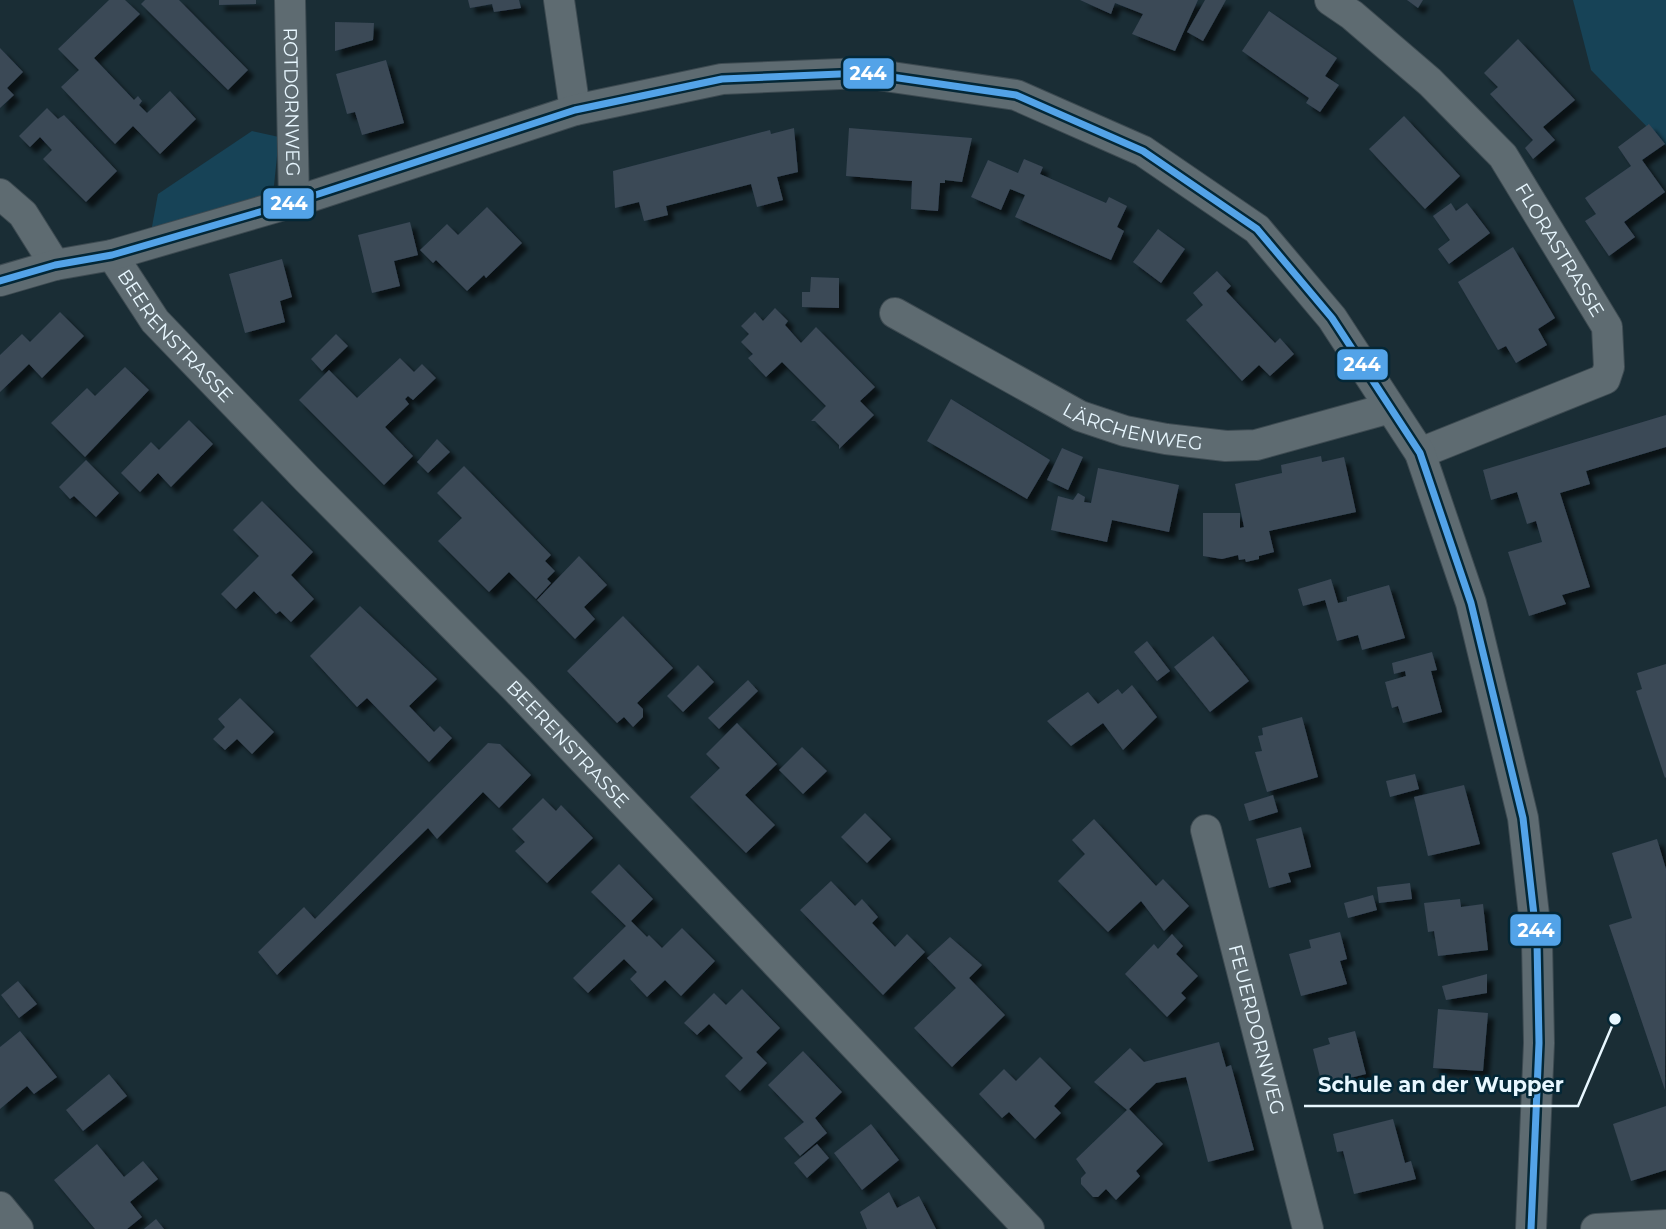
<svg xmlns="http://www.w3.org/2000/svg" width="1666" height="1229" font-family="Montserrat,sans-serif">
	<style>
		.green { fill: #174357 }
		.building { fill: #3a4857; filter: url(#shadow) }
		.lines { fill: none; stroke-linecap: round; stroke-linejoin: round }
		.minor-casing { stroke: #3d4a51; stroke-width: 32 }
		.minor { stroke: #5e6b71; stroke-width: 30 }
		.bus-1-casing { stroke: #042736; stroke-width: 12 }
		.bus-1 { stroke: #53a3e8; stroke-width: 7 }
		.labels { text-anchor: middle; stroke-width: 5; stroke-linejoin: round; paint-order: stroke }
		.street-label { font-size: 19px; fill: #e8f7ff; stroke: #042736 }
		.leader { fill: none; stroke: #e8f7ff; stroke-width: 2.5 }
		.callout-dot { fill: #e8f7ff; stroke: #042736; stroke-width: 2.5 }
		.callout-label { font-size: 21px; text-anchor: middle; font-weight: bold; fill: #e8f7ff; stroke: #042736; stroke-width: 5; stroke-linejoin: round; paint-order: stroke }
		.line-badge { stroke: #042736; stroke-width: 2.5 }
		.badge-label { font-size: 19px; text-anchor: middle; font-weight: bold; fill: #fff }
	</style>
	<defs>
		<filter id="shadow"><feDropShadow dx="6" dy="6" stdDeviation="2" flood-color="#0009"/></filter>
	</defs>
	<rect width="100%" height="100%" fill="#1a2d35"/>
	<g class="green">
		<polygon points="1573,0 1666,0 1666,146 1591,70"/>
		<polygon points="252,131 279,137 273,195 151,232 158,194"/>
	</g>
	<g class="building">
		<polygon points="109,0 125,0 140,14 94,58 134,100 138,96 142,101 139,105 147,113 170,91 196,119 160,154 133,126 115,144 61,87 79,70 58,49"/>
		<polygon points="145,0 179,0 248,70 228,90 141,4"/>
		<polygon points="219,0 256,0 256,4 219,5"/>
		<polygon points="468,0 519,0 521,8 494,12 492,4 470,8"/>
		<polygon points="1080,0 1198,0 1175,51 1132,34 1143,14 1115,3 1111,14"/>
		<polygon points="1205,0 1226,0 1203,41 1187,32"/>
		<polygon points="1407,0 1423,0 1418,8"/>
		<polygon points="1269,11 1337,58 1325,76 1339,85 1320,112 1306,103 1309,98 1242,51"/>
		<polygon points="335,22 374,23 373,40 335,51"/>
		<polygon points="1518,39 1575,100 1543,127 1555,140 1533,159 1525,148 1533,140 1490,94 1498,87 1484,73"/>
		<polygon points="0,48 23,72 7,88 14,95 0,108"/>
		<polygon points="386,60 404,123 362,135 355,112 347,114 336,74"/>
		<polygon points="47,108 58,119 64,115 117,171 86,202 43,159 52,150 40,137 30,147 19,136"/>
		<polygon points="1404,116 1460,176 1425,209 1369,149"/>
		<polygon points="1649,124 1665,144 1642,160 1665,192 1624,222 1635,237 1609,256 1585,221 1596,214 1585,198 1631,166 1618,147"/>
		<polygon points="794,128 798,172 777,177 783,200 757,207 751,184 666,206 668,215 644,221 639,202 615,208 613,171 770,130 771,134"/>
		<polygon points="849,128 972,138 962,182 945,180 945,183 940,183 938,211 911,209 912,181 846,176"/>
		<polygon points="1024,159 1043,167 1040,174 1106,203 1109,197 1127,206 1117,227 1124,231 1111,260 1015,217 1025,195 1010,189 1001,210 971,197 988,160 1018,173"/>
		<polygon points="1451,203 1456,211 1467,203 1490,233 1449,264 1438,249 1450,240 1433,216"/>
		<polygon points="487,207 522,243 486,278 484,275 467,291 436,260 433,263 420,250 447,224 458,235"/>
		<polygon points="410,222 418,255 394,261 400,286 372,293 358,235"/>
		<polygon points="1158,229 1185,249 1161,283 1133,262"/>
		<polygon points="1513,247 1555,318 1538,329 1547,345 1516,363 1506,346 1498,350 1458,282"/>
		<polygon points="282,259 292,297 280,301 285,322 245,333 229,274"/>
		<polygon points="1217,271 1231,286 1226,291 1275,343 1280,338 1294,354 1270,376 1259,365 1242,381 1186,320 1203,305 1193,293"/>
		<polygon points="811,277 839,278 839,308 802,307 802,292 810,292"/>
		<polygon points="775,308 788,321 785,325 801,343 816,327 875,387 860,401 874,415 839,449 839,445 815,421 811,421 826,406 782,362 766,377 748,358 753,354 741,342 749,334 741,326 755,312 763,321"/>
		<polygon points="60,312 84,336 42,378 29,364 0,392 0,355 22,334 30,342"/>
		<polygon points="336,334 348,346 322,371 311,359"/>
		<polygon points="400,358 414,372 422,364 436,378 413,400 408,396 405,399 409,404 385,427 413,456 384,485 299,400 329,370 357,398"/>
		<polygon points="125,367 149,390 85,457 51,423 87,388 95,396"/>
		<polygon points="951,399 1050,460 1027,499 927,441"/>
		<polygon points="1666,415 1666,447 1586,471 1590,484 1560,493 1590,587 1562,595 1566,604 1529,616 1508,552 1542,542 1536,521 1527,524 1517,492 1491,500 1483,470"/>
		<polygon points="189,420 213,444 171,487 158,473 140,492 121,473 151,442 159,450"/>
		<polygon points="437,439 450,452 428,473 417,462"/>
		<polygon points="1062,448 1083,457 1068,490 1047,480"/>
		<polygon points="1321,456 1322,462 1344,457 1356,512 1269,531 1274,552 1259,556 1259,559 1246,562 1245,559 1239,560 1238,555 1222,559 1203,556 1203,513 1240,513 1240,528 1244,527 1235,484 1282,473 1281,465"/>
		<polygon points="86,460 119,493 96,517 74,496 70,499 59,487"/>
		<polygon points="464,466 551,555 545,561 555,571 547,579 551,583 536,599 509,572 489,592 438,541 462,518 437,493"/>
		<polygon points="1098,468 1179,485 1169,532 1112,520 1107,542 1051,530 1058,496 1073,500 1078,493 1085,497 1084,502 1091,503"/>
		<polygon points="262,501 313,552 291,575 314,599 291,622 280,611 276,614 254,591 236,609 221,594 259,556 233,530"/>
		<polygon points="579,556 607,585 584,607 595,619 575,639 537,600"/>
		<polygon points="1331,579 1338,603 1347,601 1347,597 1389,585 1405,638 1362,650 1358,635 1337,641 1325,600 1303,606 1298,589"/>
		<polygon points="360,606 437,679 409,706 434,732 440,726 452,738 429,762 367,698 357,707 310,656"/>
		<polygon points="623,616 673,668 637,703 643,709 643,717 633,727 624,717 617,723 567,671"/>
		<polygon points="1213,636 1249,681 1210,712 1174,667"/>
		<polygon points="1147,641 1170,671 1157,681 1134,652"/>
		<polygon points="1432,652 1437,670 1431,671 1442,712 1403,723 1398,706 1392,708 1385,682 1406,676 1405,671 1394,674 1392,663"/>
		<polygon points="1666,664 1666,777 1665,778 1636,691 1642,689 1637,673"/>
		<polygon points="698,665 714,682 683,712 667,696"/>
		<polygon points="748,680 758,691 719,729 708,718"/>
		<polygon points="1132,685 1157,717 1123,750 1103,723 1071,746 1047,721 1088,692 1098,704 1118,689 1122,694"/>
		<polygon points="240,698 274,732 252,754 237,739 225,750 213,739 225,727 218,719"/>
		<polygon points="1302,717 1318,777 1267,792 1255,752 1262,751 1258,736 1263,735 1262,728"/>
		<polygon points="737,723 777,764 745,795 775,825 746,853 690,797 720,768 706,754"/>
		<polygon points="488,743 500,744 531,775 499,808 483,792 437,839 428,828 277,975 258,952 304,907 315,919"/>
		<polygon points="802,747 827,771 803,794 779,770"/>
		<polygon points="1415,774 1419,789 1390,797 1386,781"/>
		<polygon points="1464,785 1480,844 1428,856 1414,797"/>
		<polygon points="1273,795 1278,812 1249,821 1244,804"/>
		<polygon points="543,798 556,811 561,805 593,838 547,883 515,851 525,842 512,829"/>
		<polygon points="865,813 891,839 867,863 841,837"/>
		<polygon points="1094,819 1156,886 1163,879 1189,906 1164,931 1141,901 1108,932 1058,881 1085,854 1072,840"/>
		<polygon points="1301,827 1311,867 1288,873 1291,882 1269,888 1256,839"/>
		<polygon points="1657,839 1666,869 1665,1090 1609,925 1632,918 1612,853"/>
		<polygon points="619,864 653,899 631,921 647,937 649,935 662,948 682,928 715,961 681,996 665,980 647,997 630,979 637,972 624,959 588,993 573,978 626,926 591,892"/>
		<polygon points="831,881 855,906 862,899 878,917 872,923 895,947 907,934 925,952 883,995 800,910"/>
		<polygon points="1410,883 1412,899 1379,903 1377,887"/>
		<polygon points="1373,895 1377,910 1348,918 1344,903"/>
		<polygon points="1460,899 1461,907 1483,904 1488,950 1438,956 1434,931 1428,932 1424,903"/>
		<polygon points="1340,932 1347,959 1340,961 1347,984 1301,996 1289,954 1311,948 1309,940"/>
		<polygon points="1172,934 1183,946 1176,954 1198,976 1181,993 1186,998 1167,1017 1125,974 1154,944 1158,949"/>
		<polygon points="950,937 982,965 969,978 1005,1015 952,1067 914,1028 956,988 927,958"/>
		<polygon points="1487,974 1487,993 1446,1000 1442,986"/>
		<polygon points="18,981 37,1004 19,1018 1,995"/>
		<polygon points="742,989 780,1028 756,1052 767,1063 740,1091 725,1076 743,1058 709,1024 697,1035 684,1023 714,993 726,1005"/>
		<polygon points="1438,1009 1488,1013 1483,1071 1433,1068"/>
		<polygon points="20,1031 57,1077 34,1094 27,1086 0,1109 0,1047"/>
		<polygon points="1355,1031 1366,1074 1322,1085 1313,1049 1330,1044 1328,1038"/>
		<polygon points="1219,1042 1226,1067 1231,1065 1254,1150 1208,1162 1186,1077 1156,1083 1129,1109 1163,1144 1136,1171 1140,1176 1116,1200 1106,1189 1098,1197 1093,1197 1081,1184 1081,1178 1086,1173 1076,1159 1127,1110 1094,1082 1130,1048 1144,1062"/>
		<polygon points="803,1051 842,1092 815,1118 827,1133 800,1156 784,1138 804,1122 768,1085"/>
		<polygon points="1040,1057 1071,1088 1054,1106 1061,1113 1035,1139 1009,1112 1002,1118 979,1094 1004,1069 1016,1081"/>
		<polygon points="109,1074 127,1096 83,1131 66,1110"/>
		<polygon points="1666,1106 1666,1170 1631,1181 1613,1124"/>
		<polygon points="1393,1119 1405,1163 1411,1161 1416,1179 1354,1194 1343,1151 1337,1152 1333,1134"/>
		<polygon points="871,1124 899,1160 862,1190 834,1153"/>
		<polygon points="97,1144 124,1177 143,1161 158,1179 130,1202 142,1217 127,1229 95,1229 54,1180"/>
		<polygon points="817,1144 829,1158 807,1178 794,1163"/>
		<polygon points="889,1192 897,1208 919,1196 936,1229 867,1229 860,1212"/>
		<polygon points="156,1219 164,1229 144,1229"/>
	</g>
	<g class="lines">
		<defs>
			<g id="minor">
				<path id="s1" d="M290 0 294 202"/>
				<polyline points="559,0 575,110"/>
				<path id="s2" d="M1330 0 1352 15 1430 82 1503 156 1607 327 1609 367 1605 379 1420 453"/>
				<polyline points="0,194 23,214 55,265"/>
				<path id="s3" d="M112 255 155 321 307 479 516 689 1029 1229"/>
				<polyline points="0,281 55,265 112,255 294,202 575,110 722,79 864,73 1016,95 1143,151 1257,229 1332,318 1420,453 1471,603 1523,818 1537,942 1539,1043 1531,1229"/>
				<path id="s4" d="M895 313 1080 416 1125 431 1166 439 1226 446 1256 445 1390 408"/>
				<path id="s5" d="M1206 830 1308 1229"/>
				<polyline points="0,1207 18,1229"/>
				<polyline points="1596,1229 1666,1225"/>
			</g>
		</defs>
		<use href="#minor" class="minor-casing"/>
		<use href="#minor" class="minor"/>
		<defs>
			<polyline id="bus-1" points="0,281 55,265 112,255 294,202 575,110 722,79 864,73 1016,95 1143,151 1257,229 1332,318 1420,453 1471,603 1523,818 1537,942 1539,1043 1531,1229"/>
		</defs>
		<use href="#bus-1" class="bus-1-casing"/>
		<use href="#bus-1" class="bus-1"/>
	</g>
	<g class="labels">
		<g class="street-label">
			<text dy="7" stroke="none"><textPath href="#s1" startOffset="102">ROTDORNWEG</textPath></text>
			<text dy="7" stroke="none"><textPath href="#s2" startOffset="343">FLORASTRASSE</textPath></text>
			<text dy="7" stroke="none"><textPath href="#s3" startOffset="103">BEERENSTRASSE</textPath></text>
			<text dy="7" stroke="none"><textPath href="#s4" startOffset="266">LÄRCHENWEG</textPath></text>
			<text dy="7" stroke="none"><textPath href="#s3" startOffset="670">BEERENSTRASSE</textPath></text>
			<text dy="7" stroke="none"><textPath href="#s5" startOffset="206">FEUERDORNWEG</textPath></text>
		</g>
	</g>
	<path class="leader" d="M1615 1019L1578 1106H1304"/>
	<circle class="callout-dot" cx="1615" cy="1019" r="7"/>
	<g class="callout-label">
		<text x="1441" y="1092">Schule an der Wupper</text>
	</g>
	<g class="line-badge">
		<rect x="842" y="57" width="53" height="33" rx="7" fill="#53a3e8"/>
		<rect x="262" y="187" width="53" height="33" rx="7" fill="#53a3e8"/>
		<rect x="1336" y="348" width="53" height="33" rx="7" fill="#53a3e8"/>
		<rect x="1509" y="913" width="53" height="34" rx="7" fill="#53a3e8"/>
	</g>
	<g class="badge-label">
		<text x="868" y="80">244</text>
		<text x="289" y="210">244</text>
		<text x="1362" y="371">244</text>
		<text x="1536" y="937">244</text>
	</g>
</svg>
